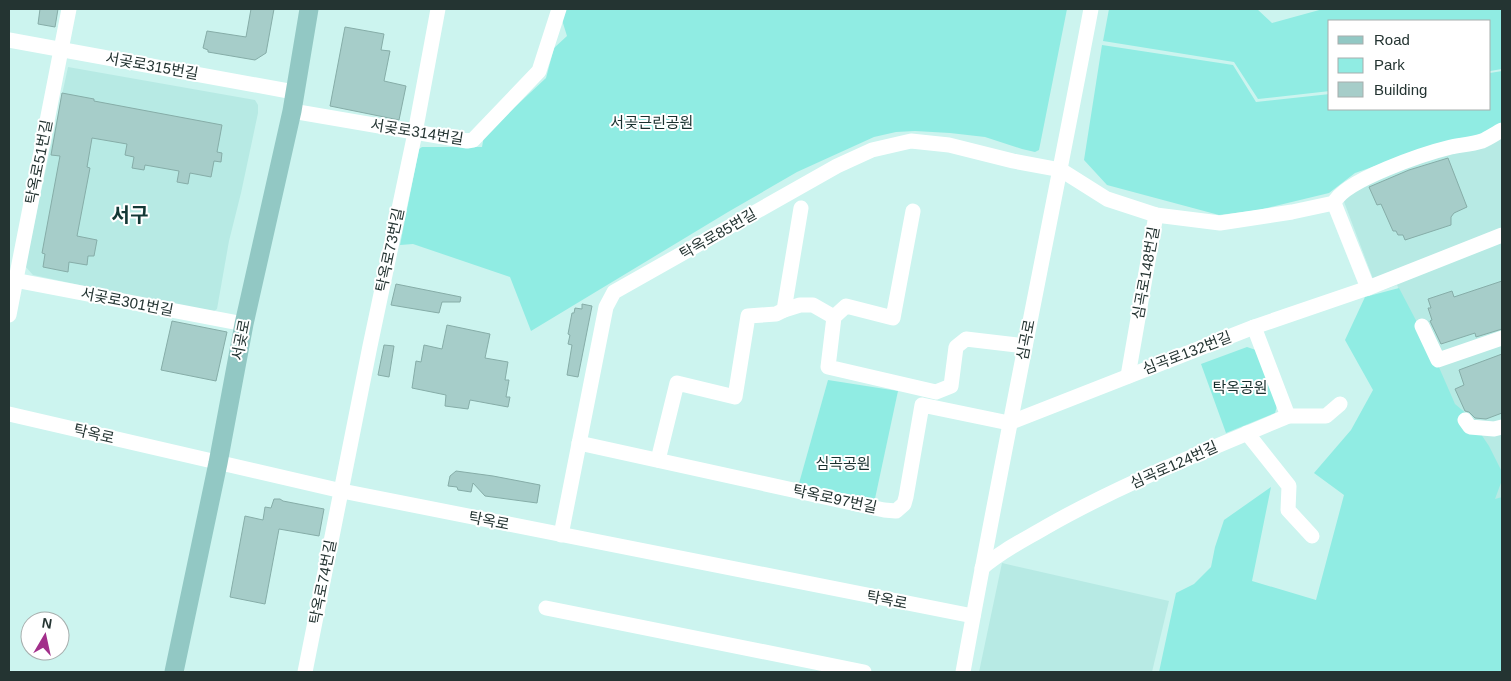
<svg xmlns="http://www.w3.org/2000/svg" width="1511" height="681" font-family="Helvetica,'Noto Sans KR',sans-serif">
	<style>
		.built { fill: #b7eae4 }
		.green { fill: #90ece3 }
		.building { fill: #a6cdc9; stroke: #86ada8 }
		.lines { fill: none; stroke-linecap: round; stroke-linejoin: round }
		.minor { stroke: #fff; stroke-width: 15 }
		.major { stroke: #92c8c4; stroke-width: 19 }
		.labels { text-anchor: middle; stroke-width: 4; stroke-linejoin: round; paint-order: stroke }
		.street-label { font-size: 15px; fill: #243432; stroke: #fff }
		.park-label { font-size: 15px; fill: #18302e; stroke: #fff }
		.district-label { font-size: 20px; font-weight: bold; fill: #143835; stroke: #fff }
	</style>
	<rect width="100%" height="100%" fill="#ccf4ef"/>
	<g class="built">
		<polygon points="68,67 255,100 258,105 258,113 241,193 229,241 217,309 211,313 33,275 25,266"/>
		<polygon points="1502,128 1502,497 1495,500 1442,387 1397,285 1378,292 1343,199 1355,176"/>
		<polygon points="1002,563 1169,601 1152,672 979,672"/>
	</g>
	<g class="green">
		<polygon points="565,9 1067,9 1039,150 1035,152 1022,149 985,137 950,133 915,131 896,132 874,137 797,172 728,212 531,331 510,277 413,244 400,245 419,149 422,147 482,147 484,136 546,78 554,48 567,36 562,20"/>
		<polygon points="1109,9 1257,9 1272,23 1323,9 1502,9 1502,69 1490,71 1490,21 1330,21 1330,91 1258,99 1234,62 1103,41"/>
		<polygon points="1102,45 1233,65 1256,102 1330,94 1330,109 1490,109 1490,73 1502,71 1502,127 1482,139 1436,145 1355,173 1329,193 1259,210 1219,215 1107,185 1084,160"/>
		<polygon points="1399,288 1431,349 1455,404 1468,415 1489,446 1502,472 1502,480 1495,499 1502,497 1502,672 1159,672 1176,593 1194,584 1211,567 1215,547 1224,520 1271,487 1252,581 1316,600 1344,495 1314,473 1351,430 1373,390 1345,340 1365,297"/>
		<polygon points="1247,347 1256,350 1277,406 1275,413 1226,433 1201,364"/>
		<polygon points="828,380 898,391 873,508 796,494"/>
	</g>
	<g class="building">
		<polygon points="40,9 58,9 55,27 38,24"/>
		<polygon points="251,9 274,9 266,53 255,60 208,52 208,50 203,48 207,31 246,37"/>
		<polygon points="345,27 384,34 381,50 390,51 384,81 406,86 399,120 330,106"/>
		<polygon points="62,93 94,99 94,101 222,125 217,152 222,153 221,162 214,161 211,177 190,173 188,184 177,182 179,171 145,165 144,170 132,168 134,157 125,155 127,144 92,138 87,167 90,168 77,236 97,240 94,256 88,256 87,265 69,262 68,272 43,267 45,254 42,253 60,156 51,155"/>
		<polygon points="1448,158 1467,207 1454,213 1451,217 1451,225 1405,240 1403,235 1398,235 1396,231 1393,231 1381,204 1377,205 1369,187 1409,170"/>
		<polygon points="1502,281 1502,329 1476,337 1475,333 1441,344 1430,321 1432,320 1428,308 1431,308 1428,299 1452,291 1454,297"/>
		<polygon points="396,284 461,297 460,302 442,302 439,313 391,305"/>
		<polygon points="582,304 592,306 578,377 567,375 572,345 568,344 570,335 568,334 572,313 574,313 575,308 582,309"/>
		<polygon points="172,321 227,332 216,381 161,370"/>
		<polygon points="447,325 490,334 485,358 508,362 505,380 509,380 506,397 510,397 508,407 470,400 468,409 445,406 446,395 412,388 416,361 421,362 424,345 442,349"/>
		<polygon points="384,345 394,346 389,377 378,375"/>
		<polygon points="1502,354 1502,413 1486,419 1475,418 1469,412 1465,411 1455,389 1464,385 1459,370"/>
		<polygon points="456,471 493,476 540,485 537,503 485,496 473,483 471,492 458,490 457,487 448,486 450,476"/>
		<polygon points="274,499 280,499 283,501 324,509 319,536 279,529 265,604 230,597 245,516 263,520 265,507 271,508"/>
	</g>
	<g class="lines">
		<g class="minor">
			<polyline points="9,40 294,92"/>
			<polyline points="292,111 467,141 473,140 539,71 559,9"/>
			<polyline points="1334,203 1368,288"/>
			<polyline points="913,211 893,318 846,306 834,317 828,367 936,392 951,386 956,347 966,339 1025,346"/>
			<polyline points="9,279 244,324"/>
			<polyline points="784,310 800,305 813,305 834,317"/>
			<polyline points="9,315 69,9"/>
			<polyline points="1422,326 1438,360 1502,338"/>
			<polyline points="1128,376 1156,215"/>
			<polyline points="9,414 342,491 973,616"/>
			<polyline points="1288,416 1326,416 1340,404"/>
			<polyline points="1465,420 1470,427 1494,429 1502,427"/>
			<polyline points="1247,433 1289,486 1288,510 1312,536"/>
			<polyline points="579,443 884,510 896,511 904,504 906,497 922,405 1009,423 1254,327 1368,288 1502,235"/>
			<polyline points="658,460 677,383 735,397 748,316 776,314 784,310 801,208"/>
			<path d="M561 535 606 307 614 292 837 166 872 150 911 141 949 145 1013 161 1061 170 1107 199 1156 215 1220 223 1292 212 1334 203C1344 180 1426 153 1451 147 1461 145 1472 144 1482 141 1489 138 1496 133 1502 130"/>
			<path d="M982 568C1001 551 1024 540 1046 527 1123 483 1206 451 1288 416L1254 327"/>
			<polyline points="546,608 864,672"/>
			<polyline points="305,672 370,346 415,133 438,9"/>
			<path d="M963 672C1003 451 1049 230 1091 9"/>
		</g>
		<polyline class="major" points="174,672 218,463 244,324 292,111 309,9"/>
	</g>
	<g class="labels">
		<g class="street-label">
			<text transform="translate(152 66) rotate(10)" y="5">서곶로315번길</text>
			<text transform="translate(417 132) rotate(9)" y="5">서곶로314번길</text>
			<text transform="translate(39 162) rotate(-79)" y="5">탁옥로51번길</text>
			<text transform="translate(718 234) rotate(-30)" y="5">탁옥로85번길</text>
			<text transform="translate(390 250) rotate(-78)" y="5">탁옥로73번길</text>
			<text transform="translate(1146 273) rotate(-80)" y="5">심곡로148번길</text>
			<text transform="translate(127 302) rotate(11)" y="5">서곶로301번길</text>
			<text transform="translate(241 340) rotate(-79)" y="5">서곶로</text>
			<text transform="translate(1026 340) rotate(-79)" y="5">심곡로</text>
			<text transform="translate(1187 353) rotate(-21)" y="5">심곡로132번길</text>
			<text transform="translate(94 434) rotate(13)" y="5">탁옥로</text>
			<text transform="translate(1174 465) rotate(-24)" y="5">심곡로124번길</text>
			<text transform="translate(835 499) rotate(12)" y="5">탁옥로97번길</text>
			<text transform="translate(489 521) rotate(11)" y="5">탁옥로</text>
			<text transform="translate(323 582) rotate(-79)" y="5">탁옥로74번길</text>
			<text transform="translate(887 600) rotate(11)" y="5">탁옥로</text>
		</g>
		<g class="park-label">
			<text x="652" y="128">서곶근린공원</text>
			<text x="1240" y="393">탁옥공원</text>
			<text x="843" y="469">심곡공원</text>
		</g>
		<g class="district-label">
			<text x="130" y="222">서구</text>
		</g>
	</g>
	<rect width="1511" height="681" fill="none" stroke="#243432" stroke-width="20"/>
	<rect x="1328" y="20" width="162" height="90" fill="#ffffff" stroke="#a7aead"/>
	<rect x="1338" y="36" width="25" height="8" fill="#92c8c4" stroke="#a7aead"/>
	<text x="1374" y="45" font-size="15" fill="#243432">Road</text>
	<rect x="1338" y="58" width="25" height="15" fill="#90ece3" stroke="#a7aead"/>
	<text x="1374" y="70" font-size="15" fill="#243432">Park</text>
	<rect x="1338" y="82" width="25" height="15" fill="#a6cdc9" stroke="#a7aead"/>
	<text x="1374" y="95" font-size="15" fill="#243432">Building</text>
	<g transform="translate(45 636) rotate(9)"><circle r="24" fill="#ffffff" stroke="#a7aead"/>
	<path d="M0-4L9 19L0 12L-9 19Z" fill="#a22f8a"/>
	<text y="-8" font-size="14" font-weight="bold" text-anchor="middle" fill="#243432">N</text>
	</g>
</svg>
